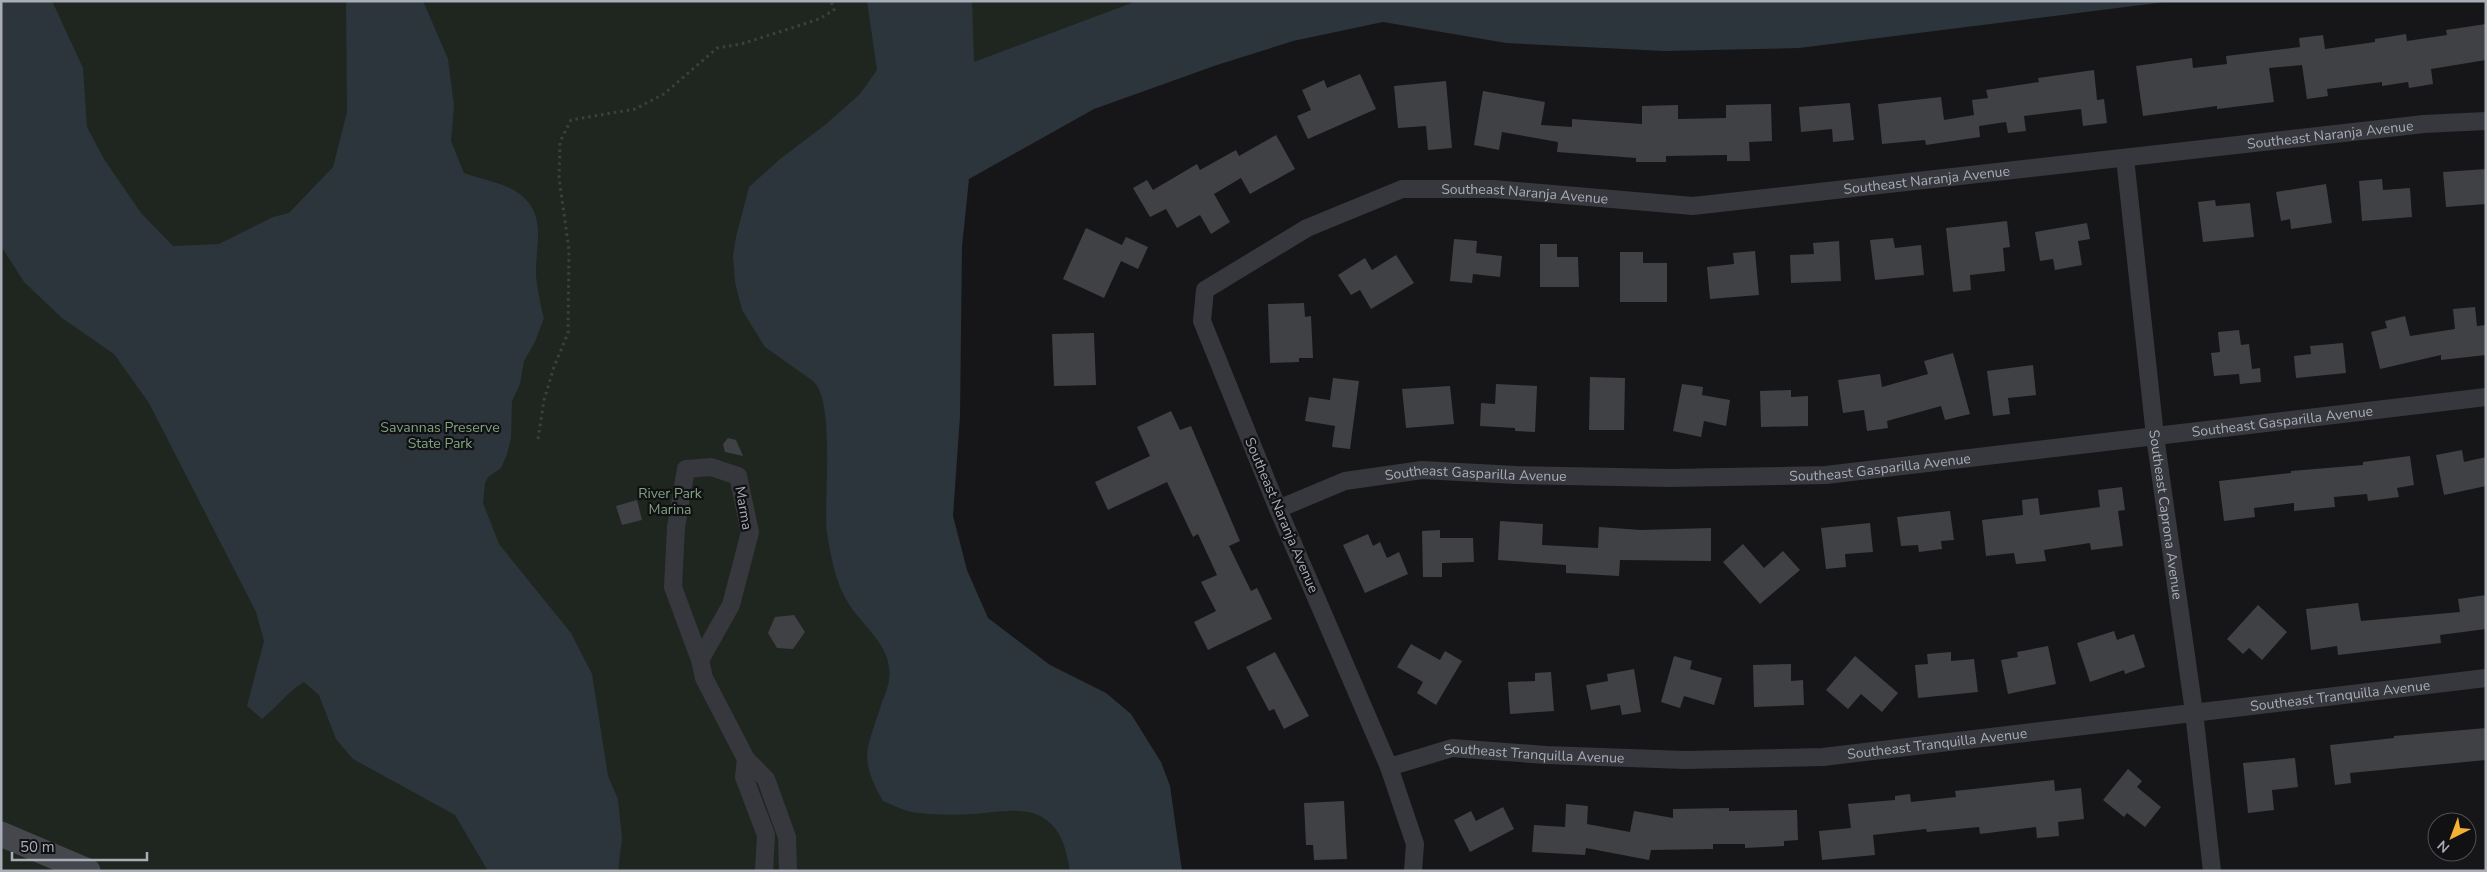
<svg xmlns="http://www.w3.org/2000/svg" width="2487" height="872" font-family="'Nunito Sans',sans-serif">
	<style>
		.green { fill: #1e261f }
		.water { fill: #2c353c }
		.building { fill: #404145 }
		.lines { fill: none; stroke-linecap: round; stroke-linejoin: round }
		.path { stroke: #3d3f44; stroke-width: 3; stroke-dasharray: 2.5 4; stroke-linecap: butt }
		.minor { stroke: #37383d; stroke-width: 18 }
		.secondary { stroke: #45474d; stroke-width: 25 }
		.labels { text-anchor: middle; stroke-width: 4.5; stroke-linejoin: round; paint-order: stroke }
		.street-label { font-size: 14px; fill: #a8adb8; stroke: #111113 }
		.park-label { font-size: 14px; fill: #7fa381; stroke: #111113 }
	</style>
	<rect width="100%" height="100%" fill="#161618"/>
	<polygon class="green" points="1,1 1211,1 889,159 887,533 1126,871 1,871"/>
	<g class="water">
		<path d="M1 1H52L83 68 87 127 104 159 141 213 173 246 219 244 273 217 289 213 333 167 347 112 346 1H423L448 59 454 106 451 141 464 173C480 179 498 182 512 189 550 211 535 242 536 276 537 285 541 309 544 318L535 342 524 361 520 384 512 401 511 438 507 454 501 468 488 477 485 483 483 503 499 544 571 633 592 674 608 776 618 799 622 838 618 871H488L455 815 353 759 336 739 319 695 304 682C288 691 277 707 262 719L247 706 264 641 256 612 149 403 114 354 62 318 24 282 1 246Z"/>
		<path d="M867 1H972L974 62 1137 1H2173L1799 48 1664 51 1506 43 1383 22 1293 41 1217 65 1094 109 969 179 962 246 960 416 953 516 967 570 988 618 1050 665 1106 693 1131 714 1161 762 1170 786 1182 871H1070C1067 857 1065 842 1057 831 1037 802 1002 812 972 814 955 815 936 815 919 813 906 812 895 806 883 801 858 757 867 750 881 705 884 697 888 688 889 680 894 645 861 627 846 599 835 580 831 556 827 534 823 502 836 401 813 381L765 347 742 310 735 282 733 256 736 237 749 187 780 159 825 125 860 94 877 70Z"/>
	</g>
	<g class="building">
		<polygon points="2486,24 2486,60 2431,69 2433,84 2409,88 2408,82 2382,86 2382,82 2327,89 2328,96 2307,99 2302,65 2269,68 2274,102 2217,109 2217,106 2143,116 2136,66 2192,58 2193,68 2227,64 2226,56 2300,47 2299,38 2323,35 2325,49 2375,42 2375,39 2406,34 2407,41 2447,35 2446,30"/>
		<polygon points="2094,70 2097,100 2104,99 2107,123 2083,126 2081,109 2024,116 2026,131 2008,133 2006,122 1979,126 1980,137 1926,145 1925,140 1882,144 1878,104 1941,97 1944,120 1974,115 1972,100 1988,98 1986,90 2039,82 2038,78"/>
		<polygon points="1360,74 1376,109 1308,139 1297,116 1311,110 1302,90 1324,80 1327,88"/>
		<polygon points="1446,81 1452,148 1428,150 1426,126 1398,128 1394,86"/>
		<polygon points="1483,91 1545,102 1541,125 1572,127 1572,119 1642,124 1642,106 1678,105 1678,119 1726,118 1726,105 1771,104 1772,141 1749,142 1750,161 1727,161 1727,155 1666,156 1666,162 1636,162 1636,158 1557,152 1558,142 1502,132 1499,150 1474,145"/>
		<polygon points="1850,103 1854,140 1833,142 1832,129 1801,132 1799,107"/>
		<polygon points="1276,135 1295,169 1250,194 1241,178 1214,194 1230,222 1211,234 1200,215 1177,228 1166,209 1150,217 1133,188 1147,180 1153,190 1197,164 1200,170 1236,150 1239,156"/>
		<polygon points="2486,169 2486,204 2446,207 2443,172"/>
		<polygon points="2382,179 2383,190 2410,188 2412,217 2362,221 2359,181"/>
		<polygon points="2326,184 2332,223 2291,229 2290,219 2281,221 2276,192"/>
		<polygon points="2215,200 2216,206 2250,203 2254,237 2203,242 2198,202"/>
		<polygon points="2007,221 2010,247 2003,248 2005,271 1970,275 1971,290 1953,292 1946,228"/>
		<polygon points="2087,223 2090,239 2078,241 2082,265 2055,270 2053,259 2040,261 2035,232"/>
		<polygon points="1086,228 1122,245 1126,237 1148,247 1138,269 1121,261 1104,298 1063,279"/>
		<polygon points="1893,238 1895,248 1921,245 1924,275 1875,280 1870,240"/>
		<polygon points="1454,239 1477,241 1476,253 1502,256 1500,277 1473,274 1472,283 1450,281"/>
		<polygon points="1839,241 1841,281 1791,283 1790,255 1814,254 1813,243"/>
		<polygon points="1540,244 1557,244 1557,257 1578,257 1579,287 1540,287"/>
		<polygon points="1755,251 1759,295 1710,299 1707,267 1734,264 1733,253"/>
		<polygon points="1620,252 1643,252 1643,263 1667,263 1667,302 1620,302"/>
		<polygon points="1396,255 1414,283 1371,309 1360,290 1351,295 1338,275 1365,258 1372,270"/>
		<polygon points="1304,303 1305,317 1311,316 1313,358 1299,358 1299,362 1270,363 1268,304"/>
		<polygon points="2475,307 2477,326 2486,325 2486,355 2441,360 2441,355 2380,369 2371,332 2387,328 2385,321 2405,316 2410,336 2455,329 2453,309"/>
		<polygon points="2239,330 2241,345 2249,344 2252,369 2260,368 2261,382 2240,384 2239,374 2214,376 2211,353 2220,352 2218,332"/>
		<polygon points="1094,333 1096,385 1054,386 1052,334"/>
		<polygon points="2343,343 2346,373 2296,378 2294,356 2311,354 2310,346"/>
		<polygon points="1953,353 1970,414 1945,420 1941,406 1887,421 1888,428 1867,431 1864,410 1843,413 1838,380 1880,374 1882,387 1928,374 1924,361"/>
		<polygon points="2033,365 2036,395 2008,398 2010,414 1993,416 1987,371"/>
		<polygon points="1590,377 1625,378 1624,430 1589,430"/>
		<polygon points="1333,378 1359,381 1350,449 1332,447 1335,426 1305,421 1309,397 1330,400"/>
		<polygon points="1496,384 1537,386 1535,432 1515,431 1515,428 1480,426 1481,403 1495,404"/>
		<polygon points="1682,384 1703,387 1702,395 1730,400 1726,426 1704,421 1701,437 1673,431"/>
		<polygon points="1450,386 1454,424 1406,428 1402,389"/>
		<polygon points="1791,390 1791,397 1808,396 1808,426 1761,427 1760,391"/>
		<polygon points="1171,411 1180,430 1191,426 1240,541 1229,546 1251,591 1257,588 1272,619 1208,650 1194,622 1216,611 1201,582 1217,575 1198,534 1193,537 1167,482 1108,510 1095,482 1150,456 1137,427"/>
		<polygon points="728,438 736,440 743,456 725,452 723,444"/>
		<polygon points="2462,450 2464,462 2486,457 2486,486 2444,495 2436,455"/>
		<polygon points="2410,456 2414,485 2397,488 2399,497 2368,501 2367,494 2334,497 2335,507 2294,511 2294,503 2254,508 2255,517 2224,521 2219,481 2291,473 2291,471 2363,465 2363,462"/>
		<polygon points="2122,487 2125,510 2118,511 2123,546 2091,550 2090,543 2044,550 2046,561 2016,564 2014,553 1986,556 1982,520 2023,515 2022,500 2038,498 2040,515 2100,507 2098,490"/>
		<polygon points="637,500 642,520 622,525 616,506"/>
		<polygon points="1950,511 1954,540 1941,541 1942,549 1919,552 1918,545 1901,546 1897,517"/>
		<polygon points="1500,521 1543,524 1542,545 1598,548 1599,527 1641,530 1711,528 1711,561 1620,560 1619,576 1566,573 1566,565 1498,560"/>
		<polygon points="1870,523 1873,552 1845,554 1846,567 1826,569 1821,528"/>
		<polygon points="1440,530 1440,538 1473,538 1474,562 1442,563 1442,577 1423,577 1422,531"/>
		<polygon points="1368,534 1373,546 1380,542 1387,558 1399,552 1408,574 1365,593 1343,545"/>
		<polygon points="1743,544 1764,568 1783,551 1800,570 1760,604 1723,562"/>
		<polygon points="2486,595 2486,629 2440,635 2441,643 2338,655 2337,646 2311,650 2306,609 2358,603 2361,621 2460,612 2458,599"/>
		<polygon points="2258,605 2287,632 2262,660 2249,648 2243,654 2227,639"/>
		<polygon points="794,615 805,632 793,649 777,648 768,633 775,617"/>
		<polygon points="2114,631 2117,640 2134,634 2145,667 2125,674 2124,670 2090,682 2077,643"/>
		<polygon points="1411,644 1440,660 1445,651 1462,661 1436,705 1417,693 1423,682 1397,667"/>
		<polygon points="2048,646 2056,684 2008,694 2001,660 2018,657 2017,652"/>
		<polygon points="1275,652 1309,716 1284,729 1274,709 1269,711 1246,667"/>
		<polygon points="1951,652 1951,661 1974,659 1978,692 1918,698 1915,665 1928,664 1927,654"/>
		<polygon points="1674,656 1692,661 1690,669 1722,678 1714,705 1684,696 1680,708 1661,702"/>
		<polygon points="1855,656 1898,693 1882,712 1861,694 1848,709 1826,690"/>
		<polygon points="1791,664 1791,681 1803,680 1804,705 1754,707 1753,665"/>
		<polygon points="1634,669 1641,712 1622,715 1620,705 1591,710 1586,685 1608,681 1607,674"/>
		<polygon points="1551,672 1554,711 1510,714 1508,682 1535,681 1535,673"/>
		<polygon points="2486,728 2486,760 2350,773 2351,783 2335,785 2330,745 2394,738 2394,736"/>
		<polygon points="2295,758 2298,787 2272,790 2274,810 2248,813 2243,763"/>
		<polygon points="2128,769 2142,781 2137,787 2161,807 2145,827 2127,813 2124,817 2103,800"/>
		<polygon points="2054,780 2055,791 2081,788 2084,819 2058,822 2059,836 2037,838 2036,827 1980,834 1979,827 1927,832 1926,829 1873,835 1875,855 1822,860 1819,831 1851,828 1848,804 1895,800 1895,796 1910,794 1911,802 1956,797 1955,791"/>
		<polygon points="1344,801 1347,859 1314,860 1313,845 1306,845 1304,803"/>
		<polygon points="1566,804 1588,806 1587,824 1630,832 1634,811 1673,818 1673,809 1729,808 1729,811 1797,810 1798,840 1784,841 1784,846 1745,848 1745,844 1713,844 1713,849 1651,850 1649,860 1586,848 1585,855 1532,852 1534,825 1565,827"/>
		<polygon points="1503,807 1514,829 1470,852 1454,820 1471,811 1476,821"/>
	</g>
	<g class="lines">
		<polyline class="path" points="538,439 544,400 554,367 568,333 569,250 559,178 560,142 571,120 635,109 664,94 717,48 741,44 776,33 819,19 834,10 831,1"/>
		<g class="minor">
			<path id="s1" d="M2125 158 2155 436 2194 712 2212 871"/>
			<path id="s2" d="M1278 509 1345 481 1422 470 1516 475 1670 478 1826 475 2486 397"/>
			<polyline points="700,660 731,605 750,532 738,476 711,467 686,469 676,527 673,587 700,660 704,678 746,759 766,779 787,837 788,871"/>
			<polyline points="746,759 744,777 766,835 764,871"/>
			<path id="s3" d="M1389 767 1452 748 1546 755 1685 760 1823 757 2486 678"/>
			<path id="s4" d="M1413 871 1415 844 1389 767 1278 509 1202 321 1205 290 1307 228 1402 189H1494L1693 206 2424 124 2486 121"/>
		</g>
		<polyline class="secondary" points="1,834 88,871"/>
	</g>
	<g class="labels">
		<g class="street-label">
			<text dy="5" stroke="none"><textPath href="#s4" startOffset="1778">Southeast Naranja Avenue</textPath></text>
			<text dy="5" stroke="none"><textPath href="#s4" startOffset="1372">Southeast Naranja Avenue</textPath></text>
			<text dy="5" stroke="none"><textPath href="#s4" startOffset="968">Southeast Naranja Avenue</textPath></text>
			<text dy="5" stroke="none"><textPath href="#s2" startOffset="1014">Southeast Gasparilla Avenue</textPath></text>
			<text dy="5" stroke="none"><textPath href="#s2" startOffset="609">Southeast Gasparilla Avenue</textPath></text>
			<text dy="5" stroke="none"><textPath href="#s2" startOffset="204">Southeast Gasparilla Avenue</textPath></text>
			<text transform="translate(744 508) rotate(80)" y="5">Marma</text>
			<text transform="translate(1282 515) rotate(67)" y="5">Southeast Naranja Avenue</text>
			<text dy="5" stroke="none"><textPath href="#s1" startOffset="359">Southeast Caprona Avenue</textPath></text>
			<text dy="5" stroke="none"><textPath href="#s3" startOffset="958">Southeast Tranquilla Avenue</textPath></text>
			<text dy="5" stroke="none"><textPath href="#s3" startOffset="552">Southeast Tranquilla Avenue</textPath></text>
			<text dy="5" stroke="none"><textPath href="#s3" startOffset="148">Southeast Tranquilla Avenue</textPath></text>
		</g>
		<g class="park-label">
			<text x="440" y="432">Savannas Preserve<tspan x="440" dy="16">State Park</tspan></text>
			<text x="670" y="498">River Park<tspan x="670" dy="16">Marina</tspan></text>
		</g>
	</g>
	<rect width="2487" height="872" fill="none" stroke="#a8adb8" stroke-width="5"/>
	<g transform="translate(2452 837) rotate(222)"><circle r="24" fill="#111113" stroke="#4d4f55"/>
	<path d="M0-4L9 19L0 12L-9 19Z" fill="#f2b134"/>
	<text y="-8" font-size="14" font-weight="bold" text-anchor="middle" fill="#a8adb8">N</text>
	</g>
	<path d="M12 852v8h135v-8" fill="none" stroke="#a8adb8" stroke-width="2.5"/>
	<text x="20" y="852" font-size="15" fill="#a8adb8" stroke="#111113" stroke-width="4" paint-order="stroke">50 m</text>
</svg>
